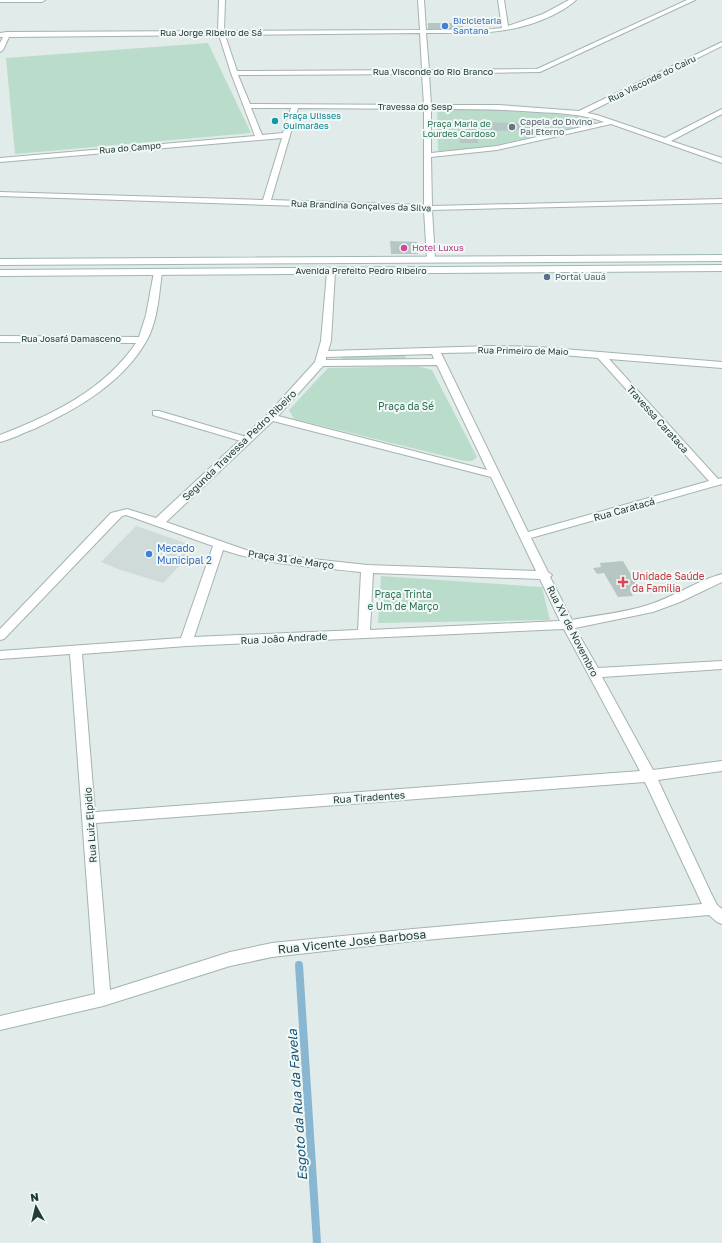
<svg xmlns="http://www.w3.org/2000/svg" width="722" height="1243" font-family="'Golos Text',sans-serif">
	<style>
		.built { fill: #cfdbd8 }
		.green { fill: #baddcb }
		.lines { fill: none; stroke-linecap: round; stroke-linejoin: round }
		.stream { stroke: #89b6d0; stroke-width: 8 }
		.building { fill: #b6c6c3 }
		.service-casing { stroke: #a4b3b1; stroke-width: 2 }
		.minor-casing { stroke: #a4b3b1; stroke-width: 2 }
		.secondary-casing { stroke: #9fb7b4; stroke-width: 2 }
		.service { fill: #fff; fill-rule: evenodd }
		.minor { fill: #fff; fill-rule: evenodd }
		.secondary { fill: #fff; fill-rule: evenodd }
		.shop-dot { fill: #3f7fe0; stroke: #f1f8f6; stroke-width: 1.5 }
		.culture-dot { fill: #0f9aa8; stroke: #f1f8f6; stroke-width: 1.5 }
		.worship-dot { fill: #6b7280; stroke: #f1f8f6; stroke-width: 1.5 }
		.hotel-dot { fill: #d1479c; stroke: #f1f8f6; stroke-width: 1.5 }
		.service-dot { fill: #5c6f8a; stroke: #f1f8f6; stroke-width: 1.5 }
		.health-dot { fill: #e0444e; stroke: #f1f8f6; stroke-width: 1.5 }
		.labels { text-anchor: middle; stroke-width: 4; stroke-linejoin: round; paint-order: stroke }
		.far-shop-label { font-size: 9px; fill: #366cbe; stroke: #f1f8f6; text-anchor: start }
		.far-street-label { font-size: 9px; fill: #213c3a; stroke: #f1f8f6 }
		.far-culture-label { font-size: 9px; fill: #0d838f; stroke: #f1f8f6; text-anchor: start }
		.far-worship-label { font-size: 9px; fill: #5b616d; stroke: #f1f8f6; text-anchor: start }
		.far-park-label { font-size: 9px; fill: #2c7256; stroke: #f1f8f6 }
		.far-hotel-label { font-size: 9px; fill: #b23c85; stroke: #f1f8f6; text-anchor: start }
		.far-service-label { font-size: 9px; fill: #4e5e75; stroke: #f1f8f6; text-anchor: start }
		.park-label { font-size: 10px; fill: #2c7256; stroke: #f1f8f6 }
		.street-label { font-size: 10px; fill: #213c3a; stroke: #f1f8f6 }
		.shop-label { font-size: 10px; fill: #366cbe; stroke: #f1f8f6; text-anchor: start }
		.health-label { font-size: 10px; fill: #be3a42; stroke: #f1f8f6; text-anchor: start }
		.near-street-label { font-size: 12px; fill: #213c3a; stroke: #f1f8f6 }
		.near-water-label { font-size: 13px; font-style: italic; fill: #1c5577; stroke: #f1f8f6 }
	</style>
	<rect width="100%" height="100%" fill="#e1ebe9"/>
	<polygon class="built" points="136,526 197,547 163,583 118,569 101,562"/>
	<g class="green">
		<polygon points="208,43 251,133 15,154 6,58"/>
		<polygon points="437,109 532,111 592,118 596,123 475,150 438,151"/>
		<polygon points="405,355 406,359 342,360 342,356"/>
		<polygon points="417,366 432,370 477,457 472,461 465,461 294,419 289,410 328,368"/>
		<polygon points="381,576 542,587 550,620 378,623"/>
	</g>
	<g class="lines">
		<polyline class="stream" points="299,965 317,1243"/>
	</g>
	<g class="building">
		<rect x="428" y="23" width="35" height="6"/>
		<polygon points="459,121 476,122 478,143 460,143 459,126 455,126 455,123 459,123"/>
		<polygon points="490,122 533,124 534,130 491,131"/>
		<polygon points="390,241 417,242 418,254 391,254"/>
		<polygon points="623,561 640,590 630,590 633,596 618,597 604,573 597,574 593,568 601,567 600,563"/>
	</g>
	<g class="lines">
		<defs>
			<polygon id="service" points="153,411 159,411 250,438 251,440 250,442 244,442 153,415"/>
			<g id="minor">
				<polygon points="0,0 45,0 42,2 0,2"/>
				<path d="M219 0H225L224 31 420 30 418 0H424L426 30 493 29 502 28 498 0H504L508 26 543 14 569 0H576C570 6 561 11 553 15 510 36 473 33 426 33L429 70 537 69 687 0H695L540 72 429 74 431 105H499L579 111 722 42V46L587 113 597 115 665 138 722 109V114L671 141 722 158V163L611 124 497 150 431 157 432 206 722 199V203L432 210 435 259 431 262 427 259 424 210 0 196V192L263 200 282 138 0 162V158L255 136 231 73 219 35 9 37 3 50 0 52V43L3 37H0V33L7 32 218 31ZM420 33 422 70 237 71 225 35ZM422 74 424 105 250 104 238 75ZM251 108H291L283 133 262 135ZM298 108 424 109V205L271 200ZM431 109C467 109 502 109 537 112 559 113 583 114 604 122L497 146 431 153Z"/>
				<path d="M158 269 162 272C159 294 158 320 147 340 123 383 77 409 34 429 23 433 12 439 0 442V435C52 415 104 390 136 343L0 342V336L139 337 146 315 154 272Z"/>
				<path d="M331 269 335 272 331 341 328 351 492 346 539 347 722 362V368L609 359 718 479 722 478V484L531 538 548 572 552 575 550 577 572 620C597 615 623 613 648 605 674 597 696 581 722 574V582L680 602 653 612 575 628 598 668 722 661V669L602 677 653 770 722 761V771L658 780 710 891 717 905 722 909V924L717 922 709 915 413 941 272 957 230 966 103 1006 0 1030V1016L95 994 70 654 0 659V651L181 638 213 546 126 515 122 516 4 639 0 640V629L111 513 127 509 156 518 267 415 315 362 321 341 327 272ZM492 352 539 353 598 358 709 481 528 532 441 353ZM432 354 434 359 326 360V357ZM437 365 487 470 278 416 323 366ZM273 421 491 477 536 571 367 565 276 555 246 550 166 522ZM223 550C267 565 315 567 361 572L358 630 194 637ZM373 573 540 579 560 621 370 630ZM564 629 640 771 95 812 82 654 186 646ZM645 782 702 904 413 929 272 943 230 952 110 990 96 823Z"/>
			</g>
			<g id="secondary">
				<polygon points="722,255 722,261 0,265 0,259"/>
				<polygon points="722,265 722,271 0,276 0,270"/>
			</g>
		</defs>
		<use href="#service" class="service-casing"/>
		<use href="#minor" class="minor-casing"/>
		<use href="#secondary" class="secondary-casing"/>
		<use href="#service" class="service"/>
		<use href="#minor" class="minor"/>
		<use href="#secondary" class="secondary"/>
	</g>
	<g class="shop-dot">
		<circle cx="445" cy="26" r="4"/>
		<circle cx="149" cy="554" r="4"/>
	</g>
	<circle class="culture-dot" cx="275" cy="121" r="4"/>
	<circle class="worship-dot" cx="512" cy="127" r="4"/>
	<circle class="hotel-dot" cx="404" cy="248" r="4"/>
	<circle class="service-dot" cx="547" cy="277" r="4"/>
	<path class="health-dot" d="M621 576h4v4h4v4h-4v4h-4v-4h-4v-4h4z"/>
	<g class="labels">
		<g class="far-shop-label">
			<text x="453" y="24">Bicicletaria<tspan x="453" dy="10">Santana</tspan></text>
		</g>
		<g class="far-street-label">
			<text x="211" y="36">Rua Jorge Ribeiro de Sá</text>
			<text x="433" y="75">Rua Visconde do Rio Branco</text>
			<text transform="translate(652 79) rotate(-26)" y="3">Rua Visconde do Cairu</text>
			<text x="415" y="110">Travessa do Sesp</text>
			<text transform="translate(130 148) rotate(-5)" y="3">Rua do Campo</text>
			<text transform="translate(361 206) rotate(2)" y="3">Rua Brandina Gonçalves da Silva</text>
			<text x="361" y="274">Avenida Prefeito Pedro Ribeiro</text>
			<text x="71" y="342">Rua Josafá Damasceno</text>
			<text transform="translate(523 351) rotate(1)" y="3">Rua Primeiro de Maio</text>
		</g>
		<g class="far-culture-label">
			<text x="283" y="119">Praça Ulisses<tspan x="283" dy="10">Guimarães</tspan></text>
		</g>
		<g class="far-worship-label">
			<text x="520" y="125">Capela do Divino<tspan x="520" dy="10">Pai Eterno</tspan></text>
		</g>
		<g class="far-park-label">
			<text x="459" y="127">Praça Maria de<tspan x="459" dy="10">Lourdes Cardoso</tspan></text>
		</g>
		<g class="far-hotel-label">
			<text x="412" y="251">Hotel Luxus</text>
		</g>
		<g class="far-service-label">
			<text x="555" y="280">Portal Uauá</text>
		</g>
		<g class="park-label">
			<text x="406" y="410">Praça da Sé</text>
			<text x="403" y="598">Praça Trinta<tspan x="403" dy="12">e Um de Março</tspan></text>
		</g>
		<g class="street-label">
			<text transform="translate(658 419) rotate(48)" y="4">Travessa Carataca</text>
			<text transform="translate(239 445) rotate(-44)" y="4">Segunda Travessa Pedro Ribeiro</text>
			<text transform="translate(624 509) rotate(-16)" y="4">Rua Caratacá</text>
			<text transform="translate(291 559) rotate(8)" y="4">Praça 31 de Março</text>
			<text transform="translate(573 631) rotate(63)" y="4">Rua XV de Novembro</text>
			<text transform="translate(284 638) rotate(-3)" y="4">Rua João Andrade</text>
			<text transform="translate(369 797) rotate(-4)" y="4">Rua Tiradentes</text>
			<text transform="translate(90 825) rotate(-94)" y="4">Rua Luiz Elpidio</text>
		</g>
		<g class="shop-label">
			<text x="157" y="552">Mecado<tspan x="157" dy="12">Municipal 2</tspan></text>
		</g>
		<g class="health-label">
			<text x="632" y="580">Unidade Saúde<tspan x="632" dy="12">da Familia</tspan></text>
		</g>
		<g class="near-street-label">
			<text transform="translate(352 942) rotate(-6)" y="4">Rua Vicente José Barbosa</text>
		</g>
		<g class="near-water-label">
			<text transform="translate(297 1105) rotate(-94)" y="5">Esgoto da Rua da Favela</text>
		</g>
	</g>
	<g transform="translate(36 1207) rotate(352)" stroke="#f1f8f6" stroke-width="3" paint-order="stroke">
	<path d="M0-3L7 15L0 10L-7 15Z" fill="#213c3a"/>
	<text y="-6" font-size="11" font-weight="bold" text-anchor="middle" fill="#213c3a">N</text>
	</g>
</svg>
